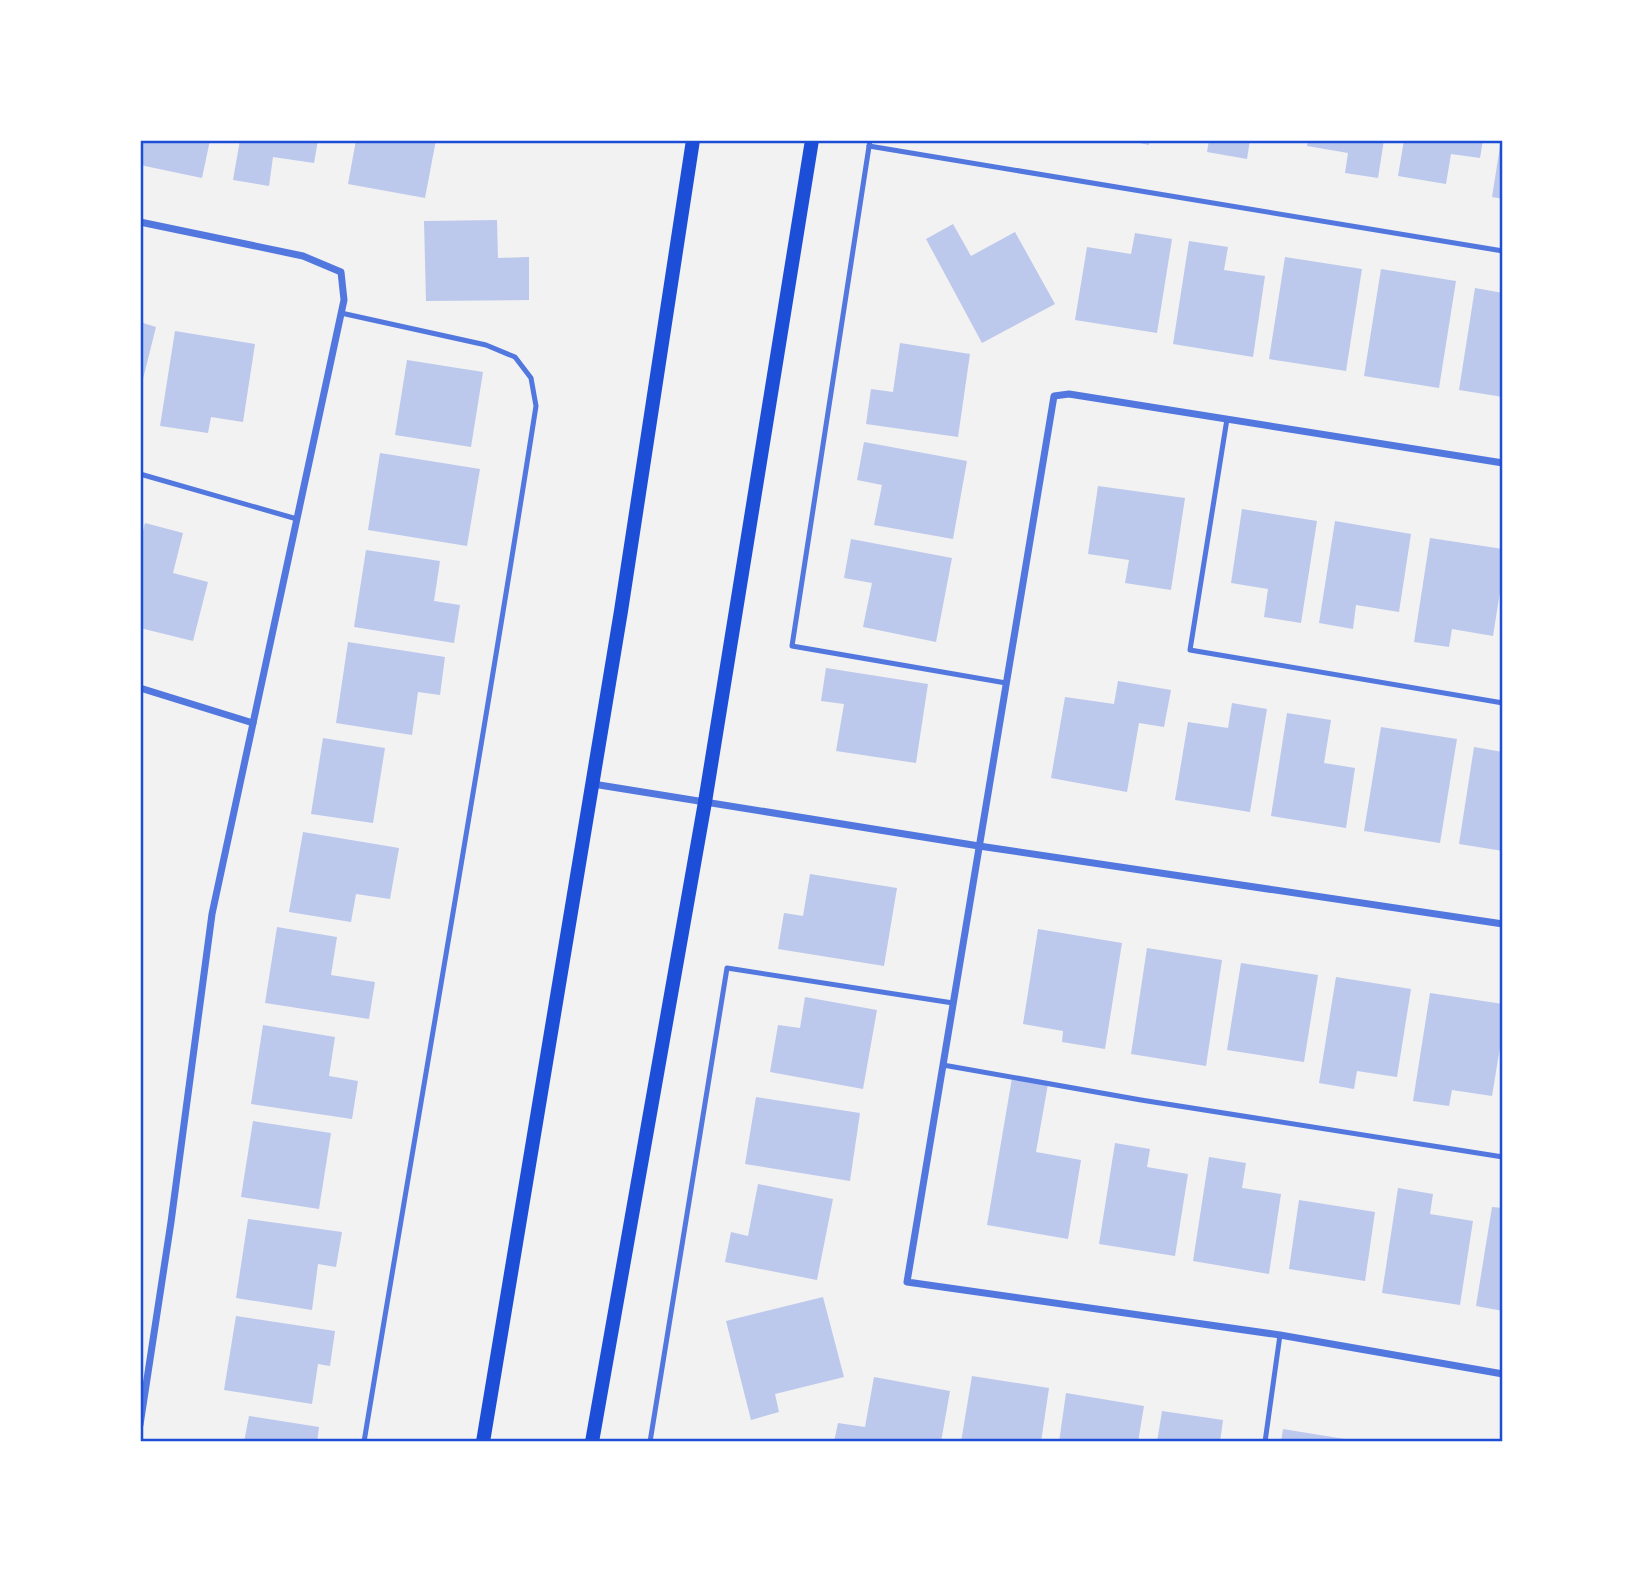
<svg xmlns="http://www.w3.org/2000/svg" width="1643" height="1582" font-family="Karla,sans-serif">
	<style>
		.building { fill: #bdc9ec }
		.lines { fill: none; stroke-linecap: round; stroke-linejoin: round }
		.service { stroke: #5277de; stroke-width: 5 }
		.minor { stroke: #5277de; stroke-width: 7 }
		.secondary { stroke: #1d4ed8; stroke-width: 14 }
		.neatline { fill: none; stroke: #1d4ed8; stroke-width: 2.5 }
	</style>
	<rect width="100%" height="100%" fill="#f2f2f2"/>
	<g class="building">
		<polygon points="140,140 210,140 202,178 140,165"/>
		<polygon points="240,140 318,140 314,163 273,157 269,186 233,180"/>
		<polygon points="356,140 436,140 425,198 348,184"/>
		<polygon points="1125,140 1149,140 1149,145"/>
		<polygon points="1209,140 1250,140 1247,159 1207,152"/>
		<polygon points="1308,140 1384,140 1378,178 1345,173 1348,153 1307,146"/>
		<polygon points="1404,140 1483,140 1480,158 1451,154 1446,184 1398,176"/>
		<polygon points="1501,140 1503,140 1503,199 1492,197"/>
		<polygon points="497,220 498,258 529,257 529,300 426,301 424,221"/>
		<polygon points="953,224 971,256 1015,232 1055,304 982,343 926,239"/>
		<polygon points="1135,233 1172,239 1157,333 1075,320 1087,247 1131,254"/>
		<polygon points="1189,241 1228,247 1224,270 1265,276 1253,357 1173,344"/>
		<polygon points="1285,257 1362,269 1346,371 1269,359"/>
		<polygon points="1381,269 1456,281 1439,388 1364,376"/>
		<polygon points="1475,288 1503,293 1503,397 1459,390"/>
		<polygon points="140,322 156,327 141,387 140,387"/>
		<polygon points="175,331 255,344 243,422 211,417 208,433 160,426"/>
		<polygon points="900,343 970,354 958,437 866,424 871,389 893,392"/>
		<polygon points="407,360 483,372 471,447 395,435"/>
		<polygon points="864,442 967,461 953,539 874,525 882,485 857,480"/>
		<polygon points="380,453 480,469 467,546 368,530"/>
		<polygon points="1098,486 1185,498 1171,590 1125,583 1129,560 1088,554"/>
		<polygon points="1242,509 1317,521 1301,623 1264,617 1268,589 1231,583"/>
		<polygon points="1335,521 1411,534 1399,612 1356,605 1353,629 1319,623"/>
		<polygon points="145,523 183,533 173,573 208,582 193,641 140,628 140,543"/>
		<polygon points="1430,538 1503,549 1503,573 1493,636 1452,629 1449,647 1414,642"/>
		<polygon points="851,539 952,558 936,642 863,627 872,583 844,578"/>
		<polygon points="366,550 440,561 434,601 460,605 454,643 354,627"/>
		<polygon points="348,642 445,657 440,695 418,692 412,735 336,723"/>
		<polygon points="826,668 928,684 916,763 836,751 844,704 821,701"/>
		<polygon points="1118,681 1171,690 1164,727 1139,723 1127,792 1051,778 1065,697 1114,704"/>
		<polygon points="1232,703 1267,709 1250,812 1175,800 1188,722 1228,728"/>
		<polygon points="1287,713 1331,720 1324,763 1355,768 1346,828 1271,816"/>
		<polygon points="1381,727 1457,739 1440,843 1364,831"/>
		<polygon points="323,738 385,748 373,823 311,814"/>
		<polygon points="1474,747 1503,752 1503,851 1459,844"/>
		<polygon points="303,832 399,848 390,899 356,894 351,922 289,912"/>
		<polygon points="810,874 897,888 884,966 778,949 784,913 803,916"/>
		<polygon points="277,927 337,937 331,975 375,982 369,1019 265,1003"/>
		<polygon points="1038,929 1122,943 1105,1049 1062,1042 1063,1031 1023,1024"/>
		<polygon points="1147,948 1222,960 1206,1066 1131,1054"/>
		<polygon points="1241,963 1318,975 1304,1062 1227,1050"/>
		<polygon points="1336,977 1411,989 1397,1077 1357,1071 1354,1089 1319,1083"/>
		<polygon points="1430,993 1503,1004 1503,1029 1492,1096 1452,1090 1449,1106 1413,1101"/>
		<polygon points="805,997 877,1010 863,1089 770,1072 778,1025 800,1028"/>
		<polygon points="263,1025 335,1037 329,1076 358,1081 352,1119 251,1104"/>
		<polygon points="1012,1078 1048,1084 1036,1152 1081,1160 1068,1239 987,1225"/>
		<polygon points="756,1097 860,1113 850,1181 745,1164"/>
		<polygon points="253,1121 331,1133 319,1209 241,1197"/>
		<polygon points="1115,1143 1150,1149 1147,1167 1188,1174 1175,1256 1099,1244"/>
		<polygon points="1209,1157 1246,1163 1242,1188 1281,1194 1269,1274 1193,1261"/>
		<polygon points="758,1184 833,1199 817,1280 725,1262 731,1232 748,1236"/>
		<polygon points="1398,1188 1433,1194 1430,1214 1473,1221 1460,1305 1382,1293"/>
		<polygon points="1299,1200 1375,1212 1365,1281 1289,1269"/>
		<polygon points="1492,1207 1503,1208 1503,1311 1476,1306"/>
		<polygon points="248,1219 342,1232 336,1267 318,1264 312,1310 236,1298"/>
		<polygon points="823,1297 844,1377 775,1394 779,1412 751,1420 726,1321"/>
		<polygon points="236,1316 335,1331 330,1366 318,1364 312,1404 224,1390"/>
		<polygon points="972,1376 1049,1388 1041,1442 961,1442"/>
		<polygon points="874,1377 950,1391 941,1442 834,1442 838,1423 865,1427"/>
		<polygon points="1066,1393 1144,1406 1138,1442 1059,1442"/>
		<polygon points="1162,1411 1223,1420 1220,1442 1157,1442"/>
		<polygon points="249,1416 319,1427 317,1442 244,1442"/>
		<polygon points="1283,1429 1357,1441 1357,1442 1281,1442"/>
	</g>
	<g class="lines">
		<g class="service">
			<polyline points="870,140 792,646 1006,683"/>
			<polyline points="869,146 1503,251"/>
			<path d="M341 313 486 345 515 357 531 378 536 406C482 752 421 1097 364 1442"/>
			<polyline points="1227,419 1190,650 1503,703"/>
			<polyline points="140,474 297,519"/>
			<polyline points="943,1065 1141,1100 1503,1157"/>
			<polyline points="650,1442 727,968 953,1003"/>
			<polyline points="1265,1442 1280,1335"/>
		</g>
		<g class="minor">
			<polyline points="140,222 303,256 341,272 344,300 212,914 171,1222 140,1425"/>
			<polyline points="1503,463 1069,394 1054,396 907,1282 1280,1335 1503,1374"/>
			<polyline points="140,688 253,723"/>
			<polyline points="593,784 979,846 1503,924"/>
		</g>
		<g class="secondary">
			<polyline points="483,1442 621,611 693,140"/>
			<polyline points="592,1442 705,802 812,140"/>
		</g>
	</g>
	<rect width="1643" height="1582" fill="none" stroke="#ffffff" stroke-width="284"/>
	<rect x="142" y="142" width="1359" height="1298" class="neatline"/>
</svg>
